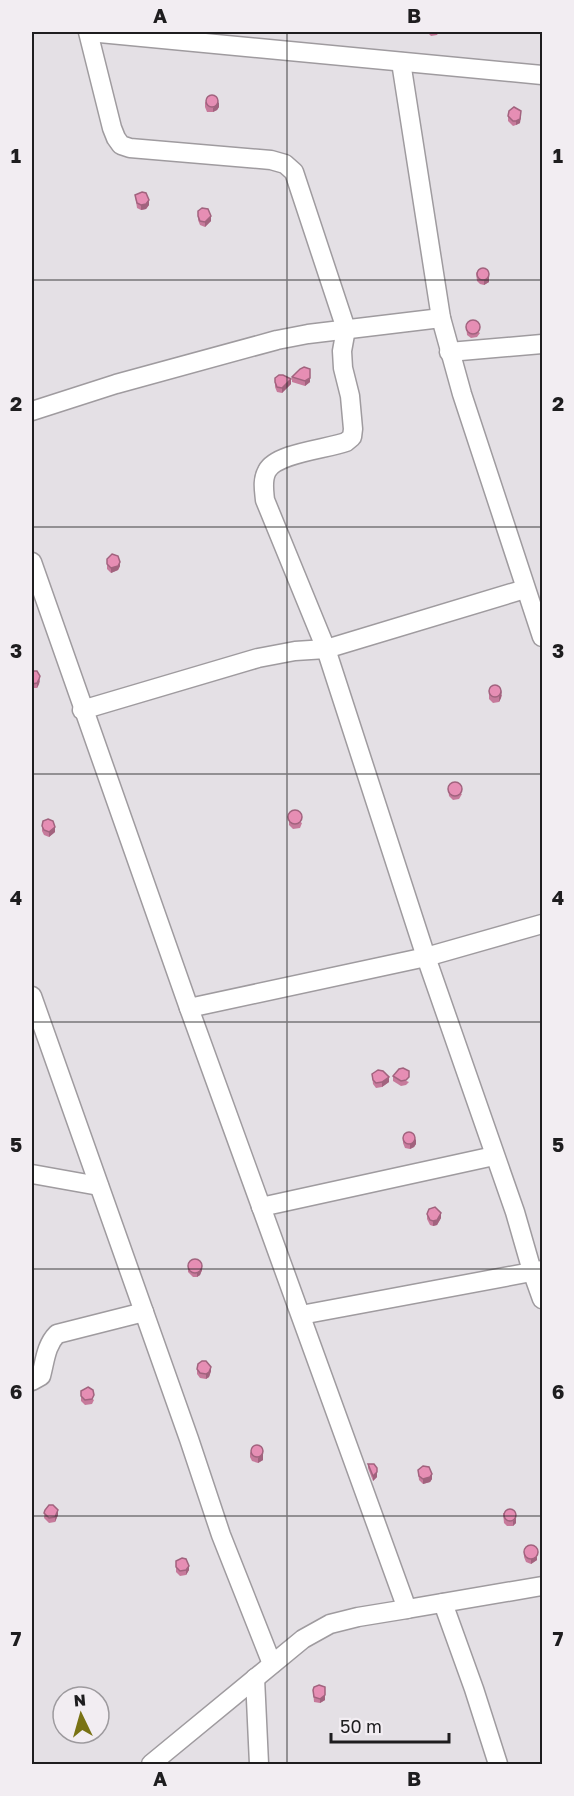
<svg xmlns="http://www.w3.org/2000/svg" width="574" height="1796" font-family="'Golos Text',sans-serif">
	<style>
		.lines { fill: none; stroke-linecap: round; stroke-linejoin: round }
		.minor-casing { stroke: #9f9b9f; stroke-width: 21 }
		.minor { stroke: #fff; stroke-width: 18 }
		.wall { fill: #c67a9b }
		.shaded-wall { fill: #a1637e }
		.building { fill: #e68eb4; stroke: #a1637e; stroke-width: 1.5 }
		.grid { fill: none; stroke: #1e1d1f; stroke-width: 1.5; stroke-opacity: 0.55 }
		.neatline { fill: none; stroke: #1e1d1f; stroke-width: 2 }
		.grid-label { font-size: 20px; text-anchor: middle; font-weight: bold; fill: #1e1d1f }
	</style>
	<rect width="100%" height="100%" fill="#e4e0e5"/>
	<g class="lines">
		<defs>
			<g id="minor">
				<path d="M88 32 112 128 116 138 121 145 130 148 271 160 285 164 294 172 346 329 342 351 343 368 350 396 353 429 352 437 346 442C327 449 276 453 267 471 262 480 264 490 265 500L326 649 426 957 515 1212 532 1271 542 1299"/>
				<polyline points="89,32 542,75"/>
				<polyline points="401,62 441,318 462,394 542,637"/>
				<polyline points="449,352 542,344"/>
				<polyline points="32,411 116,384 277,340 308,334 441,318"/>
				<polyline points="32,562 189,1008 407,1609 542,1586"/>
				<polyline points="82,710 258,658 295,651 326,649 525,589"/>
				<polyline points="32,996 189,1439 221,1535 272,1664"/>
				<polyline points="189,1008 426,957 542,924"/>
				<polyline points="32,1174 99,1186"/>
				<polyline points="261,1207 494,1156"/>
				<polyline points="301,1315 542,1270"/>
				<path d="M32 1381 41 1376C45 1361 46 1345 57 1334L144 1312"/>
				<polyline points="443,1603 474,1689 498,1764"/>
				<polyline points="255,1678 259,1764"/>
				<polyline points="151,1764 303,1639 330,1624 358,1617 407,1609"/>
			</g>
		</defs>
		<use href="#minor" class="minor-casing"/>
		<use href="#minor" class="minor"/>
	</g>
	<g class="wall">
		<polygon points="427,32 439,32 437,35 431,36"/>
		<polygon points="205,102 219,107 217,110 213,112 207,112 205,107"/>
		<polygon points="508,116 521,116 520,123 516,125 513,126 508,121"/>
		<polygon points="135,195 149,205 146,209 141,210 137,208"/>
		<polygon points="198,216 211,221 205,227 200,225 198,220"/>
		<polygon points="476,272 489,282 484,285 480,284 477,281"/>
		<polygon points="466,324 480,333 477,337 471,338 467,335"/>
		<polygon points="310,369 310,382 305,386 292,382 292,377"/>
		<polygon points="275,382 291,384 282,393 277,392 275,387"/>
		<polygon points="107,559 120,566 118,570 111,573 107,569"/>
		<polygon points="32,671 40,681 39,684 37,688 32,688"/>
		<polygon points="489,688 502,695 501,698 499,702 493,703 489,699"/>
		<polygon points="448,787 462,794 459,799 453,800 449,796"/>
		<polygon points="289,815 302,823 300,828 293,829 289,825"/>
		<polygon points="42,826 55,832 49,837 44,835 42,831"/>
		<polygon points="372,1074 389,1082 382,1087 376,1088 373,1084"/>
		<polygon points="393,1076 409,1082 406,1085 401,1086 393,1081"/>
		<polygon points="403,1139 416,1144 414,1147 410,1149 405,1148 403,1143"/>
		<polygon points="427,1214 441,1218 437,1225 433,1226 430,1225 427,1219"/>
		<polygon points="188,1268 202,1270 200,1275 197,1277 193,1277 188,1272"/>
		<polygon points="197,1369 211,1371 209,1377 206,1379 200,1378 197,1374"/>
		<polygon points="81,1391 94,1400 92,1404 85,1405 81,1401"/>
		<polygon points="250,1452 263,1460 258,1463 252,1461 250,1457"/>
		<polygon points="368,1464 377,1473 377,1477 373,1481 368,1468"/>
		<polygon points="418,1470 432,1479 430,1482 423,1484 419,1480"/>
		<polygon points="45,1510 58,1515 55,1522 49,1523 44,1518"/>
		<polygon points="503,1513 516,1514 516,1523 513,1526 507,1526 504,1523"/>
		<polygon points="537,1550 537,1560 531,1564 526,1562 524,1557 524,1553"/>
		<polygon points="176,1561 189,1570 186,1575 180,1576 176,1572"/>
		<polygon points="325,1687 325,1700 320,1703 314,1702 313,1690"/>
	</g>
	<g class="shaded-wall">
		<polygon points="219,102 219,107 217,110 213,112 213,108"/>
		<polygon points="521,111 520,123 516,125 516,121"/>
		<polygon points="149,200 149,205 146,209 141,210 141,205"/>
		<polygon points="211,216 211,221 205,227 205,222"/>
		<polygon points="489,272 489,282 484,285 484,280"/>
		<polygon points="310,378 310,382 305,386 305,381"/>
		<polygon points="291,379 291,384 282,393 282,388"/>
		<polygon points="120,562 120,566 118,570 111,573 111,568"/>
		<polygon points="40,676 39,684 37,688 37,683"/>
		<polygon points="502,690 501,698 499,702 499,697"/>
		<polygon points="55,827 55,832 49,837 49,832"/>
		<polygon points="389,1077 389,1082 382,1087 382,1082"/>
		<polygon points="416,1139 416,1144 414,1147 410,1149 410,1144"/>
		<polygon points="441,1213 441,1218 437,1225 433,1226 433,1221"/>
		<polygon points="202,1265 202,1270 200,1275 197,1277 197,1272"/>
		<polygon points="211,1367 211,1371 209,1377 206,1379 206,1374"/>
		<polygon points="263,1449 263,1460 258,1463 258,1458"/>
		<polygon points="377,1472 377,1477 373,1481 373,1476"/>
		<polygon points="432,1474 432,1479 430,1482 423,1484 423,1479"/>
		<polygon points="58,1510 58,1515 55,1522 55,1517"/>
		<polygon points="516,1518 516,1523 513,1526 513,1521"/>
		<polygon points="537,1555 537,1560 531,1564 531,1559"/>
		<polygon points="189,1566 189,1570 186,1575 186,1570"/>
		<polygon points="325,1695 325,1700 320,1703 320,1699"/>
	</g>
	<g class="building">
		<circle cx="212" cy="101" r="6"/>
		<polygon points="514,107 521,111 520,119 516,121 513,121 508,116 509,111"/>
		<polygon points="142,192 146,193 149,200 146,204 141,205 137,203 135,195"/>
		<polygon points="202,208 208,209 211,216 205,222 200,221 198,216 198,211"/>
		<circle cx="483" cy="274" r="6"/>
		<circle cx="473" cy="327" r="7"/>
		<polygon points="304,367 310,369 310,378 305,381 292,377 300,369"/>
		<polygon points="279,375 283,375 291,379 282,388 277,387 275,382 275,378"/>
		<polygon points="112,554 118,556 120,562 118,566 111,568 107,564 107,559"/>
		<polygon points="32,671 37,671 40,676 39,679 37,683 32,684"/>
		<circle cx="495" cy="691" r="6"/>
		<circle cx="455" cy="789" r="7"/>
		<circle cx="295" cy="817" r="7"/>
		<polygon points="48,819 53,821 55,827 49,832 44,830 42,826 43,821"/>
		<polygon points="403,1068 409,1071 409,1077 406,1080 401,1081 393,1076 399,1069"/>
		<polygon points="378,1070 383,1071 389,1077 382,1082 376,1083 373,1080 372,1074"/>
		<circle cx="409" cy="1138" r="6"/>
		<polygon points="435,1207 441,1213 437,1220 433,1221 430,1220 427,1214 429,1209"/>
		<circle cx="195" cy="1266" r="7"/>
		<polygon points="202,1361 206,1361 211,1367 209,1372 206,1374 200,1373 197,1369 198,1364"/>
		<polygon points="88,1387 93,1390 94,1395 92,1399 85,1400 81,1396 81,1391"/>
		<circle cx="257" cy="1451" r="6"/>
		<polygon points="368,1464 374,1464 377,1468 377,1472 373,1476"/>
		<polygon points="423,1466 429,1467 432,1474 430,1477 423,1479 419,1476 418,1470"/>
		<polygon points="49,1505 53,1505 58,1510 55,1517 49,1518 44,1513 45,1510"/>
		<circle cx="510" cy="1515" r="6"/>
		<circle cx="531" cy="1552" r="7"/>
		<polygon points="182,1558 186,1559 189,1566 186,1570 180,1571 176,1567 176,1561"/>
		<polygon points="319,1685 325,1687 325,1695 320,1699 314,1697 313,1690 314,1687"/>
	</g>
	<path class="grid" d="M287 32V1764M32 280H542M32 527H542M32 774H542M32 1022H542M32 1269H542M32 1516H542"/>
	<rect width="574" height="1796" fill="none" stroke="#f2edf2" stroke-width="66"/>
	<g transform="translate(81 1715) rotate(355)"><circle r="28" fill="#f2edf2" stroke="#9d9a9e" stroke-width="1.5"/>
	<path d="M0-4.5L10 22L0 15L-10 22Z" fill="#797214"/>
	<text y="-9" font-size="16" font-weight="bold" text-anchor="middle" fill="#1e1d1f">N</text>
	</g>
	<path d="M331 1733v9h118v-9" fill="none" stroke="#1e1d1f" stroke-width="3"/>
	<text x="340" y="1733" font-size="18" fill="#1e1d1f" stroke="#f2edf2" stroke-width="4.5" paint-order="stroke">50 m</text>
	<rect x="33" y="33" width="508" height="1730" class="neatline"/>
	<g class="grid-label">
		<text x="160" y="23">A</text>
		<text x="414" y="23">B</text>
		<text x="16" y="163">1</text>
		<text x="558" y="163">1</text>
		<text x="16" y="411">2</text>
		<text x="558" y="411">2</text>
		<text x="16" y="658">3</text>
		<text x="558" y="658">3</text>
		<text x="16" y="905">4</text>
		<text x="558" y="905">4</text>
		<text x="16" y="1152">5</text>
		<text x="558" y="1152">5</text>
		<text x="16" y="1399">6</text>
		<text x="558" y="1399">6</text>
		<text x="16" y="1646">7</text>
		<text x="558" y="1646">7</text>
		<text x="160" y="1786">A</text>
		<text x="414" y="1786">B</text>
	</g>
</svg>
